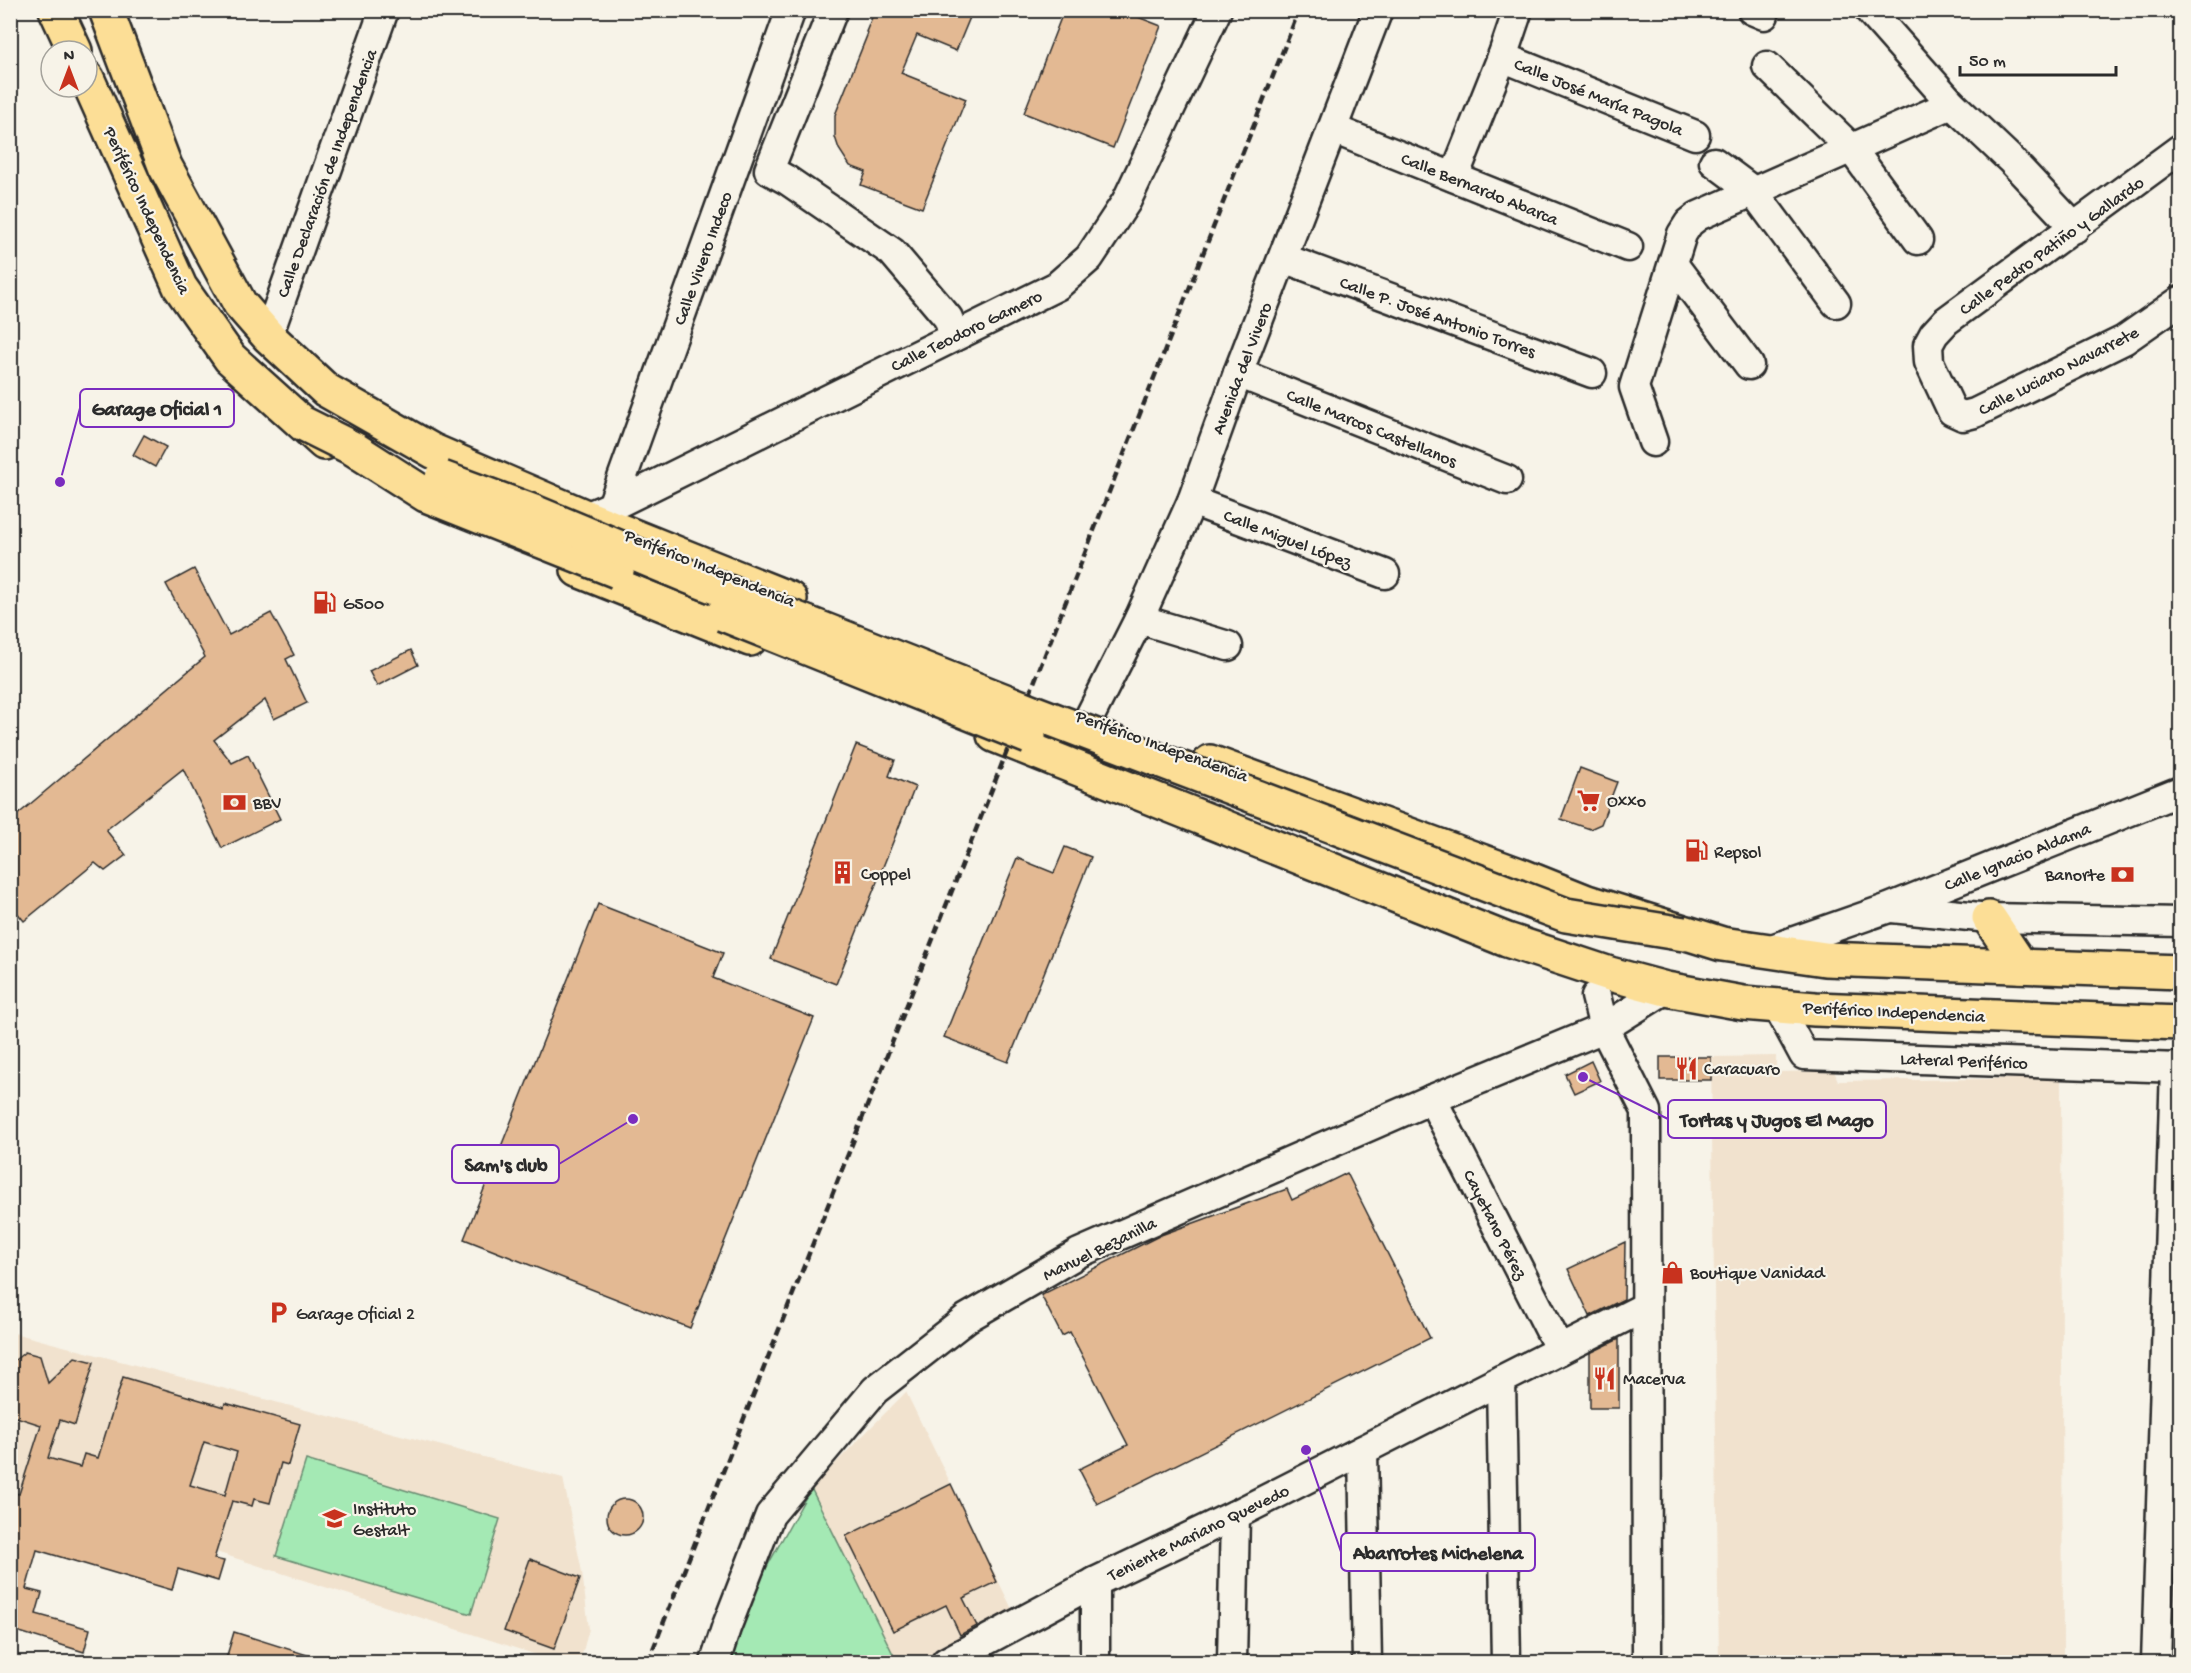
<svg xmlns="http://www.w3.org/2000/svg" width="2191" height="1673" font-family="'Gochi Hand',sans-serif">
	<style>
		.built { fill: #f1e2ce }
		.green { fill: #a4e9b4; stroke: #688a70; stroke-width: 1.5 }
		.building { fill: #e3b993; stroke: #2b2b2b; stroke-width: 1.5; fill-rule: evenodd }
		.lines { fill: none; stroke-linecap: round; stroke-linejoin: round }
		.minor-casing { stroke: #2b2b2b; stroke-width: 33 }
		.highway-casing { stroke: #2b2b2b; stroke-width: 38 }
		.minor { stroke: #f7f3e8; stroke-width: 28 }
		.highway { stroke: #fcde96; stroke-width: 33 }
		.rail { stroke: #2b2b2b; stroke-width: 4.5; stroke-dasharray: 9 4.5; stroke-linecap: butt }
		.highway-bridge-casing { stroke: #2b2b2b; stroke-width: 38; stroke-linecap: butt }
		.highway-bridge { stroke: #fcde96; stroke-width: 33 }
		.labels { text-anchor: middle; stroke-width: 4.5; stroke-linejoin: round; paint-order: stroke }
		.street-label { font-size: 18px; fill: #2b2b2b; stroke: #f7f3e8 }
		.poi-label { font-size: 18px; fill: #2b2b2b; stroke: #f7f3e8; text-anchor: start }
		.leader { fill: none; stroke: #7b2cbf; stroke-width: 2 }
		.callout-dot { fill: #7b2cbf; stroke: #f7f3e8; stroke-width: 2 }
		.callout { fill: #f7f3e8; stroke: #7b2cbf; stroke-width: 2 }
		.callout-label { font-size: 20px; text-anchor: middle; font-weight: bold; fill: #2b2b2b }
	</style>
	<rect width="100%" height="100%" fill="#f7f3e8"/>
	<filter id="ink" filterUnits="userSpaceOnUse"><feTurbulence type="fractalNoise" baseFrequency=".0167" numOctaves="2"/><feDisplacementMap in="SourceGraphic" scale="12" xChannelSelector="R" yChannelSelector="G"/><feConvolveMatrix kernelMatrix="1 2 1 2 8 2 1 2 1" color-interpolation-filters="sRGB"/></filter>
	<g filter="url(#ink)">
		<g class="built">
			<polygon points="1776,1056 1776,1072 1834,1071 1838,1081 2061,1078 2063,1662 1719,1662 1711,1057"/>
			<polygon points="10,1332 563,1478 582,1572 589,1629 580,1662 559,1662 188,1543 11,1492"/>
			<polygon points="906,1392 1013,1611 916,1662 897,1662 811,1488"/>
		</g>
		<g class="green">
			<polygon points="306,1460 500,1519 471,1614 276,1556"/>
			<polygon points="811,1488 897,1662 725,1662 746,1604"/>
		</g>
		<g class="building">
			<polygon points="875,10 973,10 956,51 917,35 901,73 966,99 922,208 861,185 866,172 850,166 839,149 835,137 835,115 868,33 866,32"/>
			<polygon points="1064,10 1120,10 1161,26 1113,148 1024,113"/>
			<polygon points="144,435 166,447 155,467 133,455"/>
			<polygon points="194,569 229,635 271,613 294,655 286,659 307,703 274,719 265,700 214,740 232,763 248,755 280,819 222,848 183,769 106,830 126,855 105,871 95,863 24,921 10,904 10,821 205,657 166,584"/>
			<polygon points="411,650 418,665 377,686 369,671"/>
			<polygon points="856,745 895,760 889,776 915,787 836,984 771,959"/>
			<polygon points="1580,768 1617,782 1601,824 1590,829 1561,819"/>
			<polygon points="1065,847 1091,857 1008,1062 944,1037 1017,858 1054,873"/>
			<polygon points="598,904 723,953 713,978 814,1018 690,1328 464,1239"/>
			<rect x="1660" y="1057" width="51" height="23"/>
			<polygon points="1591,1061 1600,1081 1574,1093 1565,1074"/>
			<polygon points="1347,1173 1430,1338 1097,1504 1079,1469 1128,1445 1070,1332 1062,1336 1041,1295 1161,1235 1287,1189 1292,1200"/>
			<polygon points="1625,1242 1624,1299 1590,1316 1568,1269"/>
			<polygon points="1619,1339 1619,1408 1590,1408 1590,1353"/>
			<path d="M25 1352 40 1356 48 1383 75 1357 94 1362 75 1425 60 1420 48 1458 80 1467 84 1454 98 1458 123 1377 224 1407 225 1403 300 1424 288 1465 281 1463 270 1503 254 1499 252 1506 232 1501 214 1559 224 1561 218 1581 178 1569 172 1590 37 1550 26 1589 42 1593 36 1614 90 1629 84 1652 10 1629V1492L19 1494 41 1425 10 1415V1364ZM204 1442 237 1452 225 1495 190 1485Z"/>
			<polygon points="951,1484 997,1582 963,1598 977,1626 960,1635 946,1605 893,1631 846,1536"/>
			<circle cx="625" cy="1517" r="18"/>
			<polygon points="530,1559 580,1578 554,1649 504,1631"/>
			<polygon points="234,1632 320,1659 320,1662 225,1662"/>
		</g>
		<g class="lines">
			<defs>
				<g id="minor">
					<polyline points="833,10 769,170 787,180 892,252 948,318 954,336"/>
					<polyline points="1752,10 1764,15"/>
					<polyline points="1869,10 1952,104 2010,159 2075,228"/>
					<polyline points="1502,57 1695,135"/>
					<polyline points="1767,66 1851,148 1918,240"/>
					<polyline points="1333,129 1628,247"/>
					<polyline points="2180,149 1946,321 1934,334 1928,345 1929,362 1952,411 1963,416 1975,413 2124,340 2180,301"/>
					<polyline points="1714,162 1753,191 1836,303"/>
					<polyline points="1454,177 1502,57 1518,10"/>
					<polyline points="1283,258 1592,373"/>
					<polyline points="1673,264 1749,365"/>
					<polyline points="268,336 384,10"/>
					<polyline points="1238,373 1507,480"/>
					<polyline points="1653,442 1634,387 1682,234 1689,223 1698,216 1952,104"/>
					<polyline points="1192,501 1385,574"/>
					<polyline points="612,506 791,10"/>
					<polyline points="586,517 612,506 1057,286 1089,258 1126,202 1217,10"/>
					<polyline points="1139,619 1228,646"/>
					<polyline points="1089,718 1139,619 1192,501 1238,373 1378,10"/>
					<polyline points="1892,908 1989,918 2180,922"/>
					<polyline points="1766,951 1889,908 2180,791"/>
					<polyline points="1596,996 1604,1028 1646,1111 1647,1662"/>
					<polyline points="1777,1005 1804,1055 2180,1068"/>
					<polyline points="1432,1099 1560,1350"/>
					<polyline points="1501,1380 1506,1662"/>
					<polyline points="1363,1450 1367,1662"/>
					<polyline points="1095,1582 1095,1662"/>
					<polyline points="715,1662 726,1628 770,1515 875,1390 967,1318 1079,1253 1432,1099 1604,1028 1666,989"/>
					<polyline points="946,1662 1095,1582 1235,1515 1645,1307"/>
					<polyline points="1232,1662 1235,1515"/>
					<polyline points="2156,1662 2175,1067"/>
				</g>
				<g id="highway">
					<polyline points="56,10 75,51"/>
					<polyline points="106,10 165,166 240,304 268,336 326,390 433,451 586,517 790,599"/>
					<polyline points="87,78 180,287 230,358 324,443"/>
					<polyline points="578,570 750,639"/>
					<polyline points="994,735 1507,940 1610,974 1666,989 1743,1003 1815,1009 2180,1023"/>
					<polyline points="1210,762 1522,876 1587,902 1722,944 1825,959 2180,972"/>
					<polyline points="1989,918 2021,966"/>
				</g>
			</defs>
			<use href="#minor" class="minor-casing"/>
			<use href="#highway" class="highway-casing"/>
			<use href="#minor" class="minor"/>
			<use href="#highway" class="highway"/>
			<polyline class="rail" points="648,1662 1299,10"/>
			<defs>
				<g id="highway-bridge">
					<polyline points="302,423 354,449 426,495 617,571"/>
					<polyline points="442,478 534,512 690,577 1033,712 1566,915 1684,934"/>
					<polyline points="723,614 1029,737"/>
				</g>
			</defs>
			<use href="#highway-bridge" class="highway-bridge-casing"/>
			<use href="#highway-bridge" class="highway-bridge"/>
		</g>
	</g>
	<defs>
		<symbol id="fuel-bare" viewBox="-9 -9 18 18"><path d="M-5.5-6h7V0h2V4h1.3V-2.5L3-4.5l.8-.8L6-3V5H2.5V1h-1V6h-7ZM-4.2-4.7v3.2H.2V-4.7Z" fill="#c8321e" stroke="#f7f3e8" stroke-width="2.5" paint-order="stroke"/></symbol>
		<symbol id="supermarket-bare" viewBox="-9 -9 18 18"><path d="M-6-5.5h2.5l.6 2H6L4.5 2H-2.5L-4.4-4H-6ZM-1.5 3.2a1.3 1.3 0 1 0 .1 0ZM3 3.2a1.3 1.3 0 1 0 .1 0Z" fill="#c8321e" stroke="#f7f3e8" stroke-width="2.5" paint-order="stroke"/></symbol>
		<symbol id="bank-bare" viewBox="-9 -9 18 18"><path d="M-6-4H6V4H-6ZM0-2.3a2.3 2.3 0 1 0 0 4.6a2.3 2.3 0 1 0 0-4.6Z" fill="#c8321e" stroke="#f7f3e8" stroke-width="2.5" paint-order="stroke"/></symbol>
		<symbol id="building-bare" viewBox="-9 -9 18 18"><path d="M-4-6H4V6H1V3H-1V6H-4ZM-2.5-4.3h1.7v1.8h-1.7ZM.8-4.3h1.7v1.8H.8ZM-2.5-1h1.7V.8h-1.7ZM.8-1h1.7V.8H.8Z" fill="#c8321e" stroke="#f7f3e8" stroke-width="2.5" paint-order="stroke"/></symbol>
		<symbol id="restaurant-bare" viewBox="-9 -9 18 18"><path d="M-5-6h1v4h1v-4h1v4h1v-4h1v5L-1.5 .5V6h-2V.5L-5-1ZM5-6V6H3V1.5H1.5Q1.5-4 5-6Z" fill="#c8321e" stroke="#f7f3e8" stroke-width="2.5" paint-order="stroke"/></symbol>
		<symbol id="shop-bare" viewBox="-9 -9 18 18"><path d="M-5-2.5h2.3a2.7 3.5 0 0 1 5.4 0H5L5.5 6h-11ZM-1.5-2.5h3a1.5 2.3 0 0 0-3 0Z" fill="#c8321e" stroke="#f7f3e8" stroke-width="2.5" paint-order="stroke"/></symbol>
		<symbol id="parking-bare" viewBox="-9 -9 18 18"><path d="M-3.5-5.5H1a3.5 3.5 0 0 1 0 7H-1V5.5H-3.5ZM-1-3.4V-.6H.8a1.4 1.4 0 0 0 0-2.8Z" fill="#c8321e" stroke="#f7f3e8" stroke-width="2.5" paint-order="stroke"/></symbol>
		<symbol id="school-bare" viewBox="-9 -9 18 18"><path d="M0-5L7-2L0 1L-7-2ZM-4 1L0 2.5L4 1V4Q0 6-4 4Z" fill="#c8321e" stroke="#f7f3e8" stroke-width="2.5" paint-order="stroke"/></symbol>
	</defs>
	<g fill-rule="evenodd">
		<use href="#fuel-bare" x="308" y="586" width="33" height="33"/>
		<use href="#supermarket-bare" x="1572" y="784" width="33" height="33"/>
		<use href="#bank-bare" x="218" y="786" width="33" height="33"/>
		<use href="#fuel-bare" x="1680" y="834" width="33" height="33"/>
		<use href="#building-bare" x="826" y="856" width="33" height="33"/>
		<use href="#bank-bare" x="2106" y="858" width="33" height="33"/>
		<use href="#restaurant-bare" x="1670" y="1052" width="33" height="33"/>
		<use href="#shop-bare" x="1656" y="1256" width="33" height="33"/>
		<use href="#parking-bare" x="262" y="1296" width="33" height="33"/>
		<use href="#restaurant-bare" x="1588" y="1362" width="33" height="33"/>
		<use href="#school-bare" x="318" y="1502" width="33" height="33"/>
	</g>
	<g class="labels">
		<g class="street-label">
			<text transform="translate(1599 96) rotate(22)" y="6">Calle José María Pagola</text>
			<text transform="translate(326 173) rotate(-70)" y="6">Calle Declaración de Independencia</text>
			<text transform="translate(1480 188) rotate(22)" y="6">Calle Bernardo Abarca</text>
			<text transform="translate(148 210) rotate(65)" y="6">Periférico Independencia</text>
			<text transform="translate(2051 245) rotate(-36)" y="6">Calle Pedro Patiño y Gallardo</text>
			<text transform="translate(702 258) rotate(-70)" y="6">Calle Vivero Indeco</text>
			<text transform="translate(1438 316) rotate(20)" y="6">Calle P. José Antonio Torres</text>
			<text transform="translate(966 330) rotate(-26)" y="6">Calle Teodoro Gamero</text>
			<text transform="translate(1241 368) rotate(-69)" y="6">Avenida del Vivero</text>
			<text transform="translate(2058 370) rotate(-27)" y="6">Calle Luciano Navarrete</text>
			<text transform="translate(1372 427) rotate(22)" y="6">Calle Marcos Castellanos</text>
			<text transform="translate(1288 538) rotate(21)" y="6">Calle Miguel López</text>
			<text transform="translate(710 567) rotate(22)" y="6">Periférico Independencia</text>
			<text transform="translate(1162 745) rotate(20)" y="6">Periférico Independencia</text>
			<text transform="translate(2017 856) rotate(-22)" y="6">Calle Ignacio Aldama</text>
			<text transform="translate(1894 1011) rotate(3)" y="6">Periférico Independencia</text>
			<text transform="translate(1964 1060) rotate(2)" y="6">Lateral Periférico</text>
			<text transform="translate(1496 1224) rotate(63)" y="6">Cayetano Pérez</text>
			<text transform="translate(1099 1248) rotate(-26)" y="6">Manuel Bezanilla</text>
			<text transform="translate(1198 1532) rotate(-26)" y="6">Teniente Mariano Quevedo</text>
		</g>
		<g class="poi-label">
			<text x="343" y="609">G500</text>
			<text x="1607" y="806">Oxxo</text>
			<text x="253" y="808">BBV</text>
			<text x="1714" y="857">Repsol</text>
			<text x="861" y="879">Coppel</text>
			<text x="2105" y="880" text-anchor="end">Banorte</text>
			<text x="1704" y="1074">Caracuaro</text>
			<text x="1690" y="1278">Boutique Vanidad</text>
			<text x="296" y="1319">Garage Oficial 2</text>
			<text x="1623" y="1384">Macerva</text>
			<text x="353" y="1514">Instituto<tspan x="353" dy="21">Gestalt</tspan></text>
		</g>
	</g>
	<path class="leader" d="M60 482L80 408M1583 1077L1668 1119M633 1119L559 1164M1306 1450L1341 1552"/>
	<g class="callout-dot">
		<circle cx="60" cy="482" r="6"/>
		<circle cx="1583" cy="1077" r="6"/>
		<circle cx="633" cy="1119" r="6"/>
		<circle cx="1306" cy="1450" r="6"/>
	</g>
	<g class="callout">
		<rect x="80" y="389" width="154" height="38" rx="6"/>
		<rect x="1668" y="1100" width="218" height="38" rx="6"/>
		<rect x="452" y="1145" width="107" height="38" rx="6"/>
		<rect x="1341" y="1533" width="194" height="38" rx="6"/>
	</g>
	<g class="callout-label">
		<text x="157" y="415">Garage Oficial 1</text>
		<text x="1777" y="1126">Tortas y Jugos El Mago</text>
		<text x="506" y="1171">Sam's club</text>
		<text x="1438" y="1559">Abarrotes Michelena</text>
	</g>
	<rect width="2191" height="1673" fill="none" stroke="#f7f3e8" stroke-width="36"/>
	<rect x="18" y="18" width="2155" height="1637" fill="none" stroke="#2b2b2b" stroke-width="2" filter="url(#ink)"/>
	<g transform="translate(69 69)"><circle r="28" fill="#f7f3e8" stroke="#a5a39c" stroke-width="1.5"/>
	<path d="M0-4.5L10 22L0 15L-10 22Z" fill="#c8321e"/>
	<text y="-9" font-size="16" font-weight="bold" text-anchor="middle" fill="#2b2b2b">N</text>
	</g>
	<path d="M1960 66v9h156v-9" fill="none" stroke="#2b2b2b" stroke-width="3"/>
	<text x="1969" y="66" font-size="18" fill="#2b2b2b" stroke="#f7f3e8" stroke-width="4.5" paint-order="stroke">50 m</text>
</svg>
